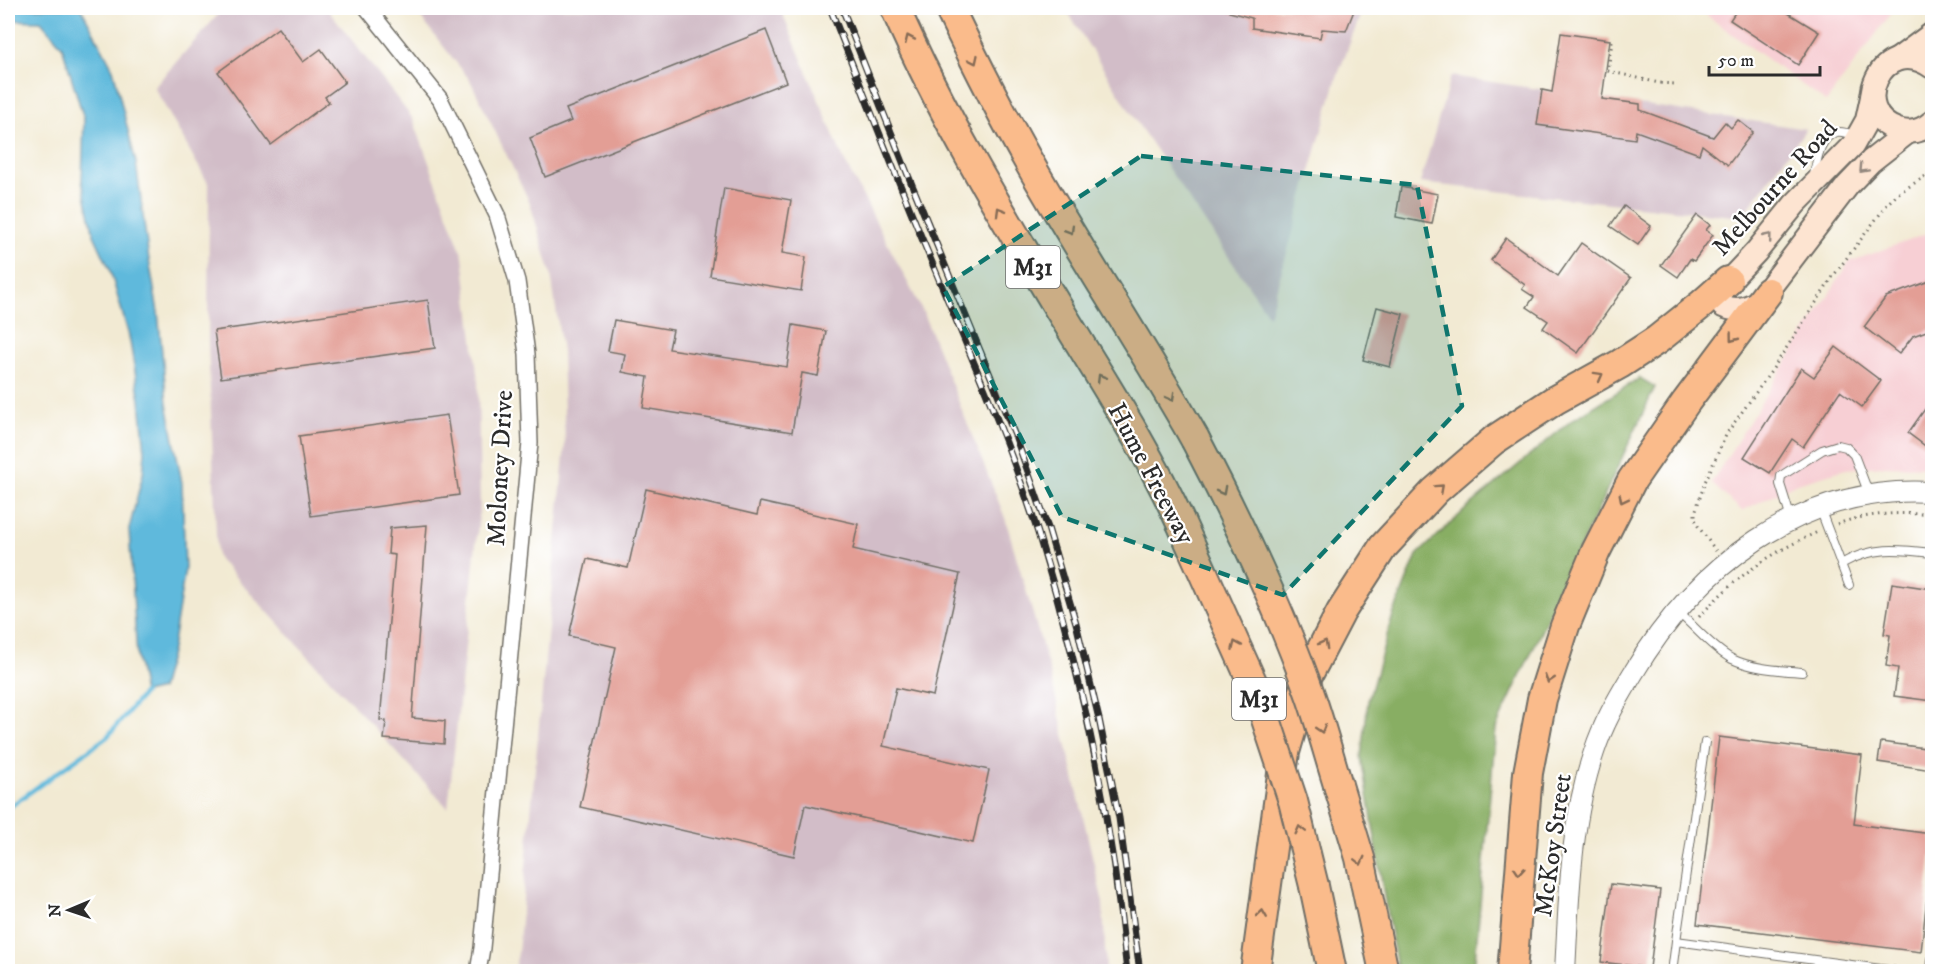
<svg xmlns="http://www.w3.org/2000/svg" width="1940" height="979" font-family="'IM FELL DW Pica',serif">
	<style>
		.built { fill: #f7cfd4 }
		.industrial { fill: #d2bdc8 }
		.forest { fill: #88ae64; stroke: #5a6c48; stroke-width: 1.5 }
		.water { fill: #5fb9dc; stroke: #457284; stroke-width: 1.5 }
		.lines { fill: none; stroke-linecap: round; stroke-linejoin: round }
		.stream { stroke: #5fb9dc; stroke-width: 4.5 }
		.building { fill: #e39e95 }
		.service-casing { stroke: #716e66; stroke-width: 10 }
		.minor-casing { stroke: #716e66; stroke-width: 18 }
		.tertiary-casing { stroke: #716e66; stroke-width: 22 }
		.secondary-casing { stroke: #716e66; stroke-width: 26 }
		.motorway-casing { stroke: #716e66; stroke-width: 32 }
		.path { stroke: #716e66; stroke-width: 3; stroke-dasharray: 1.5 4.5; stroke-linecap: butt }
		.service { stroke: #fff; stroke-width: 8 }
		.minor { stroke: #fff; stroke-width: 15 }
		.tertiary { stroke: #fff; stroke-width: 20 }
		.secondary { stroke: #fde4d1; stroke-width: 22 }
		.motorway { stroke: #fabb8b; stroke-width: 28 }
		.rail-casing { stroke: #2b2b2b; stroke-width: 7 }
		.rail { stroke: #fff; stroke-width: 4.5; stroke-dasharray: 14; stroke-linecap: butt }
		.motorway-bridge-casing { stroke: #716e66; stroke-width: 32; stroke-linecap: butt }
		.motorway-bridge { stroke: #fabb8b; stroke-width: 28 }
		.oneway { stroke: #886c56 }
		.oneway2 { stroke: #94887e }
		.marked { fill: #0f766e; fill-opacity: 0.2; stroke: #0f766e; stroke-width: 4.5; stroke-dasharray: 12 8; stroke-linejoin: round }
		.labels { text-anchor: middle; stroke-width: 4.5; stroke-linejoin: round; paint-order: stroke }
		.shield { fill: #fff; stroke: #6b6b6b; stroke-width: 1.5 }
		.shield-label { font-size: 24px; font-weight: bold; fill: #2b2b2b }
		.street-label { font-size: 26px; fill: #2b2b2b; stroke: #fff }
	</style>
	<rect width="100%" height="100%" fill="#fff"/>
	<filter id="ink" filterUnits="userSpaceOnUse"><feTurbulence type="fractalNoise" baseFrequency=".0167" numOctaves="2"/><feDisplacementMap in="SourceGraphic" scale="12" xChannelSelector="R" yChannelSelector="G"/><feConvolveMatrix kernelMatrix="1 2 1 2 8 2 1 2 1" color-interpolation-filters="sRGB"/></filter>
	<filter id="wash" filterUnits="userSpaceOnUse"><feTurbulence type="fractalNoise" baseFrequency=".008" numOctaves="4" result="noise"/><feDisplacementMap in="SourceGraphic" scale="24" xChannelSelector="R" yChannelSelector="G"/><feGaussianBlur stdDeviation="1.35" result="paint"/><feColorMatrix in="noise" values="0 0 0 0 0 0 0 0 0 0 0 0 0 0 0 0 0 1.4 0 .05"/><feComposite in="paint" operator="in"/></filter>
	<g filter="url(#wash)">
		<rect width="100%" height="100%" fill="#f2ead3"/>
		<g class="built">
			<polygon points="1711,8 1895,8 1826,102 1706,15"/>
			<polygon points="1932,232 1932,467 1882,466 1846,469 1797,483 1742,511 1711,483 1849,262"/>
		</g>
		<g class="industrial">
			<polygon points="224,8 327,8 413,119 463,256 478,381 480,506 448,808 217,557 208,342 209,185 154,87"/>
			<polygon points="413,8 780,8 844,160 922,310 1005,518 1049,669 1103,903 1106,971 514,971 518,953 565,444 562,351 551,274 530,203 470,80"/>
			<polygon points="1065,8 1363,8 1337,77 1269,316 1140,127"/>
			<polygon points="1451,76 1806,129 1742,217 1420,183"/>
		</g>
		<polygon class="forest" points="1640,378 1655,387 1496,728 1474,971 1398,972 1386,908 1362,757 1368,701 1393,615 1417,555 1468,507 1572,420"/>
		<polygon class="water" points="8,8 81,8 113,69 136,163 149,260 158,312 167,403 182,483 185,569 172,649 161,689 144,693 137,657 129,529 143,474 145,452 140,400 129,336 110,270 94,235 82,181 84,119 62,46 41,21 8,20"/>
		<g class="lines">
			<polyline class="stream" points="8,808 107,737 144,693"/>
		</g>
		<g id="blocks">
			<g class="building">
				<polygon points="1229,8 1355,8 1346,31 1322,29 1320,38 1252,28 1252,18 1229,12"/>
				<polygon points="1738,8 1780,8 1819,32 1798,65 1730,20"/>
				<polygon points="278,28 303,62 321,49 345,82 325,97 329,102 271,145 218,72"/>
				<polygon points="766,30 786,82 545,177 530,138 571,121 566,109"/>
				<polygon points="1561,33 1610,40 1602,99 1640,104 1640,110 1713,137 1725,122 1731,128 1738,120 1753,132 1728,165 1702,145 1699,154 1636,131 1635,139 1537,125 1542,90 1552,92"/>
				<polygon points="1401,187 1438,194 1432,224 1396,217"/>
				<polygon points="724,188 791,200 782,253 806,257 801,291 710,276"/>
				<polygon points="1624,206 1651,226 1638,245 1610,226"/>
				<polygon points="1697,215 1710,225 1706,230 1713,235 1694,261 1690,259 1678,277 1661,265"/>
				<polygon points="1506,238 1558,276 1581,243 1631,278 1578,353 1543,328 1548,321 1527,307 1534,297 1522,289 1525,285 1491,260"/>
				<polygon points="1932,280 1932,329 1913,336 1899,354 1864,327 1886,297"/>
				<polygon points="428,300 435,348 221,378 214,331"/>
				<polygon points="1377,307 1403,314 1390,367 1363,360"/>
				<polygon points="614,320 673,330 669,349 787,367 793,325 826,331 818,376 802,373 792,432 643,408 648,377 622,372 625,354 608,351"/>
				<polygon points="1836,347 1881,381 1862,407 1840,391 1803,447 1792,439 1770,473 1744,457 1801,368 1814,377"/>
				<polygon points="1932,399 1932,451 1908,433"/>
				<polygon points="447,415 459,495 311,516 299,436"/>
				<polygon points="646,489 757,515 760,502 858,524 853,549 960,574 933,696 896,688 883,746 989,770 973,843 805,805 794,856 580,807 616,647 569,636 587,559 628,568"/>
				<polygon points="427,525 412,718 445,721 444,744 384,739 386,721 380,720 395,555 388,554 390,528"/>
				<polygon points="1892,583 1932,589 1932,701 1894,696 1898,668 1886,666 1890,635 1884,634"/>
				<polygon points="1719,737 1862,755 1854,824 1932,834 1932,852 1921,952 1697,924"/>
				<polygon points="1881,742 1932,749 1932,770 1878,762"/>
				<polygon points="1611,884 1660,890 1650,968 1601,962"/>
			</g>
		</g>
	</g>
	<g filter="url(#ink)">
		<use href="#blocks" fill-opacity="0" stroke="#716e66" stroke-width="1.5"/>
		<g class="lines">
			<defs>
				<g id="service">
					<path d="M1814 175C1817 161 1819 136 1837 132 1843 131 1850 135 1856 134"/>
					<polyline points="1821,511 1849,585"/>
					<polyline points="1791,519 1780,484 1781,476 1822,450 1838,445 1846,447 1854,455 1869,494"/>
					<path d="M1841 564C1872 546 1898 549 1932 553"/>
					<path d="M1678 612C1695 627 1712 648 1732 659 1753 669 1779 670 1802 672"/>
					<polyline points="1676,941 1705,742"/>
					<polyline points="1672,972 1676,941 1903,972"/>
					<polyline points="1931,972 1932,959"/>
				</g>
				<polyline id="minor" points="367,8 440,99 497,215 517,281 527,354 530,443 482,948 478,972"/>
				<path id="tertiary" d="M1565 972C1569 898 1570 823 1594 752 1603 724 1617 700 1632 675 1696 567 1800 484 1932 492"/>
				<g id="secondary">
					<polyline points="1898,59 1932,34"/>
					<path d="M1932 67C1882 31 1846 113 1898 130 1911 134 1922 131 1932 122"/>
					<path d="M1872 97 1867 120 1853 145 1795 204 1756 252 1726 284 1721 294 1720 300 1723 306C1736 312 1750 308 1761 299L1848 185 1871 161 1908 132"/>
				</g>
				<g id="motorway">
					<path d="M895 8C942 116 1004 218 1065 319 1105 385 1148 451 1180 521"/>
					<path d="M949 8C976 64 1004 119 1035 173 1087 263 1144 349 1195 439"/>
					<polyline points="1338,785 1360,858 1384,972"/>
					<polyline points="1314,886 1332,972"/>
					<polyline points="1255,972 1285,752 1307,677 1341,612 1383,547 1435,491 1494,440 1555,400 1620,364 1657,340 1702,304 1728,281"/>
					<polyline points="1512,972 1528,773 1542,699 1565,626 1596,551 1632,480 1686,402 1768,292"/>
				</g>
			</defs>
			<use href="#service" class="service-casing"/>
			<use href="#minor" class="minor-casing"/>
			<use href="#tertiary" class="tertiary-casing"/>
			<use href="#secondary" class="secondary-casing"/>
			<use href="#motorway" class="motorway-casing"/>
			<g class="path">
				<polyline points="1612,41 1608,71 1659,83 1675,84"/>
				<path d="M1837 524C1868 513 1900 512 1932 515"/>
				<polyline points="1716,551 1698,526 1695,519 1695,513 1705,482 1727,433 1772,370 1834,275 1889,202 1899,193 1932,172"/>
				<path d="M1699 617C1736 576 1770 553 1820 531"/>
			</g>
			<use href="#service" class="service"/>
			<use href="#minor" class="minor"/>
			<use href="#tertiary" class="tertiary"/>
			<use href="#secondary" class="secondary"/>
			<use href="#motorway" class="motorway"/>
			<defs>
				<g id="rail">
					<path d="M830 8C865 96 899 185 936 272 972 359 1010 444 1038 533 1083 678 1112 821 1127 972"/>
					<polyline points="842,8 908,175 1016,438 1048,528 1076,623 1099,719 1119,818 1140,972"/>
				</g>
			</defs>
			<use href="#rail" class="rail-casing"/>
			<use href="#rail" class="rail"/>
			<defs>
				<g id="motorway-bridge">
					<path d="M1195 439C1239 523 1280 608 1311 697 1321 726 1329 756 1338 785"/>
					<polyline points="1180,521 1258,695 1293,801 1314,886"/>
				</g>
			</defs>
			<use href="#motorway-bridge" class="motorway-bridge-casing"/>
			<use href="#motorway-bridge" class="motorway-bridge"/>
		</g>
		<defs><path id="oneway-chevron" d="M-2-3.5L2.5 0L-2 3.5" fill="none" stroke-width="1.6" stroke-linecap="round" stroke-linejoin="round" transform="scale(1.5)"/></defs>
		<g class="oneway">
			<use href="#oneway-chevron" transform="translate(909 39) rotate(-114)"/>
			<use href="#oneway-chevron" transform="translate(974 60) rotate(65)"/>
			<use href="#oneway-chevron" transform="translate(1000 211) rotate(-120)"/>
			<use href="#oneway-chevron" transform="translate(1070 230) rotate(59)"/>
			<use href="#oneway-chevron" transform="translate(1733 338) rotate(127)"/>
			<use href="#oneway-chevron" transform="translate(1599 376) rotate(-29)"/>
			<use href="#oneway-chevron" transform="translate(1101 378) rotate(-121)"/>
			<use href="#oneway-chevron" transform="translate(1171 397) rotate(61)"/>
			<use href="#oneway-chevron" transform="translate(1440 488) rotate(-42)"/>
			<use href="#oneway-chevron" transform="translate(1222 491) rotate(62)"/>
			<use href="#oneway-chevron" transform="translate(1623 499) rotate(117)"/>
			<use href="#oneway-chevron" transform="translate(1324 644) rotate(-62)"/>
			<use href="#oneway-chevron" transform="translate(1236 645) rotate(-114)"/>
			<use href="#oneway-chevron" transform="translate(1549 679) rotate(107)"/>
			<use href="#oneway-chevron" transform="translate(1321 729) rotate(73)"/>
			<use href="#oneway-chevron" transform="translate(1300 830) rotate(-104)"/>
			<use href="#oneway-chevron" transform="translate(1360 861) rotate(76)"/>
			<use href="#oneway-chevron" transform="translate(1519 871) rotate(94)"/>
			<use href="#oneway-chevron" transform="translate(1262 914) rotate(-82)"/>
		</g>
		<g class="oneway2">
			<use href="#oneway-chevron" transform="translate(1863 169) rotate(133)"/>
			<use href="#oneway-chevron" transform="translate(1768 237) rotate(-51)"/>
		</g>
	</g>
	<path class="marked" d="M1141 156 1417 185 1462 406 1283 595 1062 517 943 287Z"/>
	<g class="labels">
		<g class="shield">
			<rect x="1006" y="246" width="54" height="42" rx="4.5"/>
			<rect x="1232" y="678" width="54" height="42" rx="4.5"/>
		</g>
		<g class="shield-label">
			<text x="1033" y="275">M31</text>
			<text x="1259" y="707">M31</text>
		</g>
		<g class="street-label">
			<text transform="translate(1774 187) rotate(-48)" y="9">Melbourne Road</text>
			<text transform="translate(499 468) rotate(-87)" y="9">Moloney Drive</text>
			<text transform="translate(1152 473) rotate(62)" y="9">Hume Freeway</text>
			<text transform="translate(1552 845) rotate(-82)" y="9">McKoy Street</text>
		</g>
	</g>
	<rect width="1940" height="979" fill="none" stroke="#fff" stroke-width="30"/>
	<g transform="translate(69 910) rotate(268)" stroke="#ffffff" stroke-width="4.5" paint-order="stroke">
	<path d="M0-4.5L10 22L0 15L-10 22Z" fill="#2b2b2b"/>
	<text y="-9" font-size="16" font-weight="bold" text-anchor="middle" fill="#2b2b2b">N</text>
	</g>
	<path d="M1709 66v9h111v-9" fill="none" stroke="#2b2b2b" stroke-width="3"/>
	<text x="1718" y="66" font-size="18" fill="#2b2b2b" stroke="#ffffff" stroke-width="4.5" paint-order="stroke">50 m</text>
</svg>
